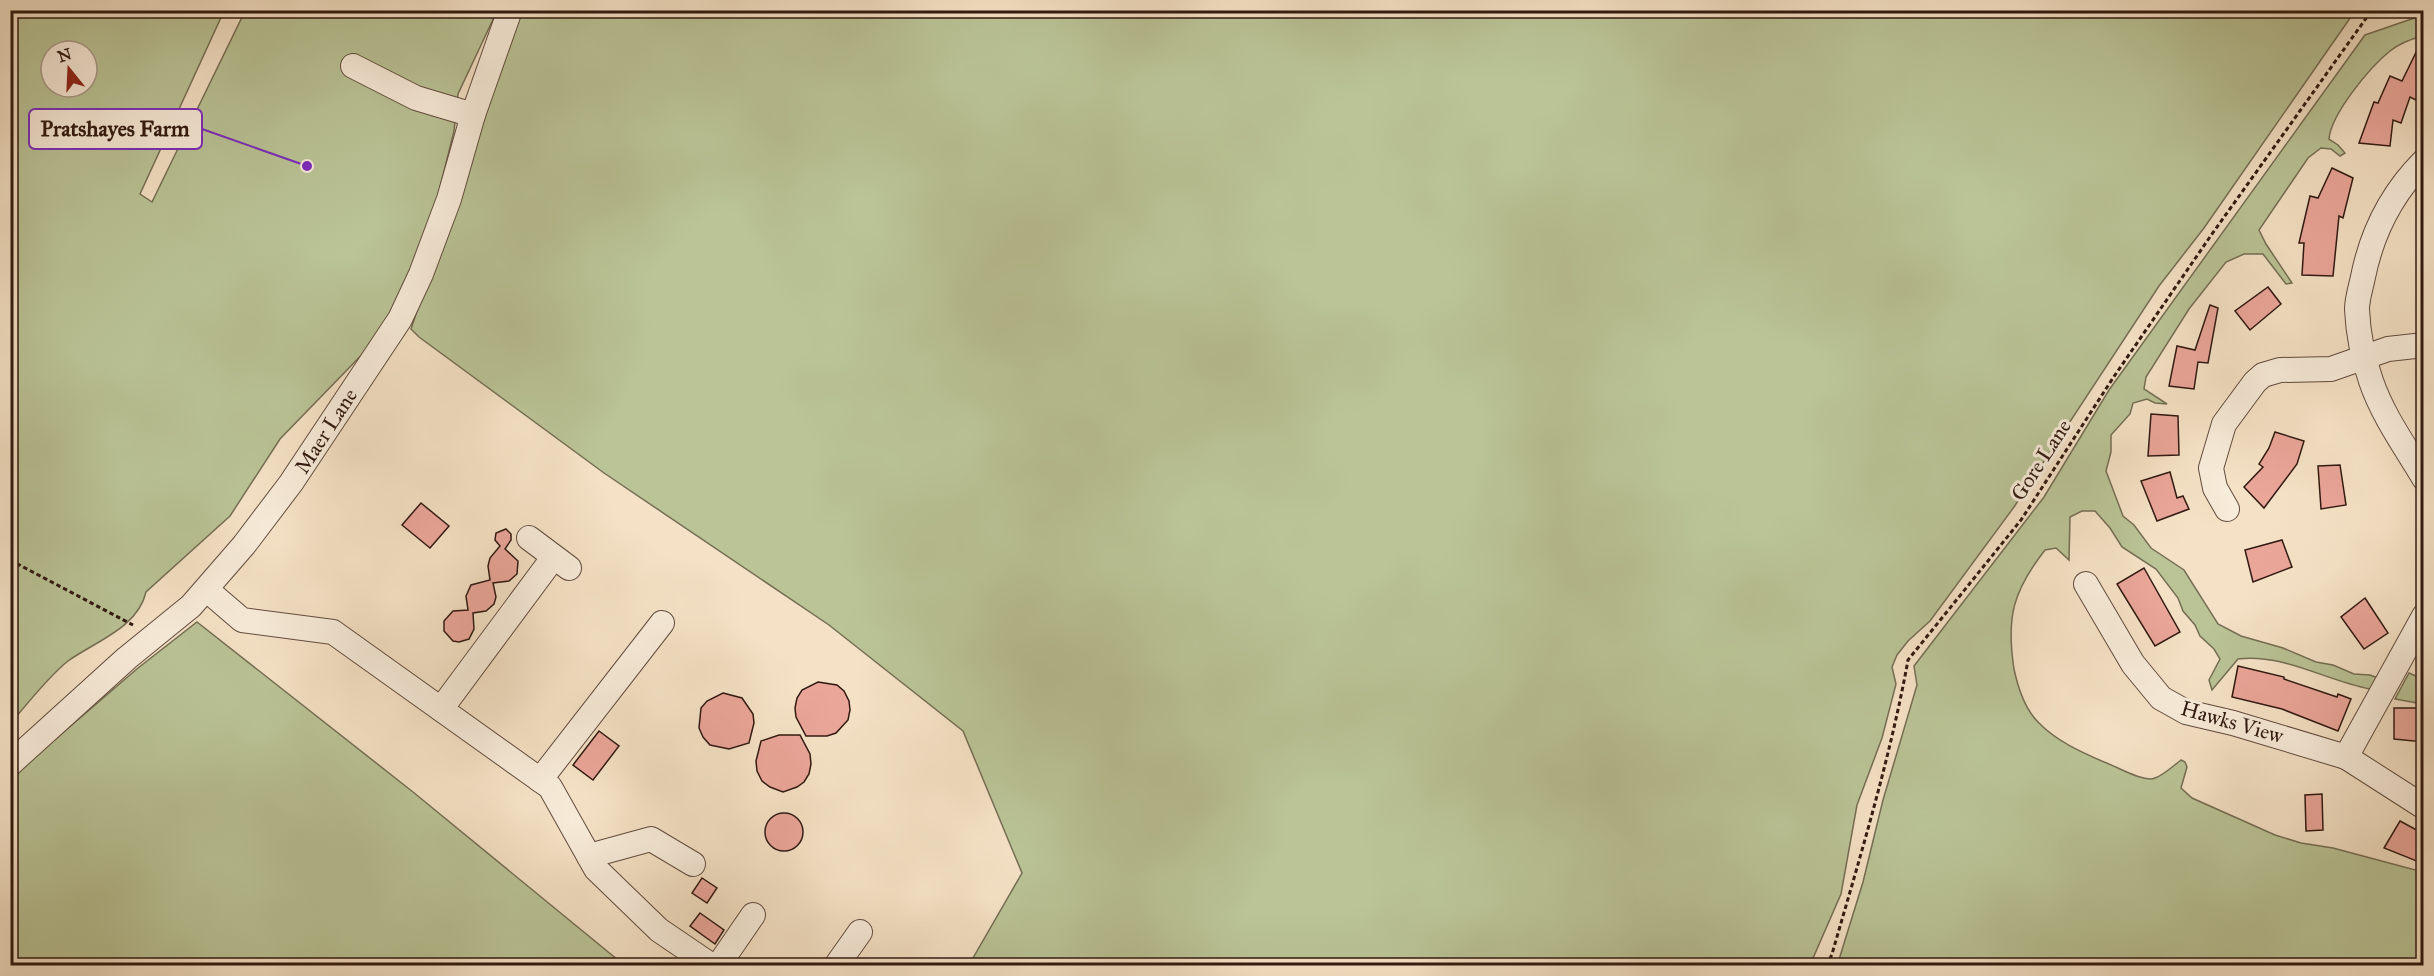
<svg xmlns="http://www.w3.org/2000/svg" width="2434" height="976" font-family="'IM FELL Great Primer',serif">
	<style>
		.green { fill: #bac497; stroke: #756e54; stroke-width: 1.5; fill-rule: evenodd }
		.building { fill: #eba69a; stroke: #301910; stroke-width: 1.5 }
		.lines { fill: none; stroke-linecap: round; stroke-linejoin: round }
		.minor-casing { stroke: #614b3e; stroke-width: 26 }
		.path { stroke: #301910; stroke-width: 3; stroke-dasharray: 4.5 3; stroke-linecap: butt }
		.minor { stroke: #f8ecda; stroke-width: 24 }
		.labels { text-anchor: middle; stroke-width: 6; stroke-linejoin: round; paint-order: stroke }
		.street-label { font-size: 21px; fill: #301910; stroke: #f8ecda }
		.leader { fill: none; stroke: #7b2cbf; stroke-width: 2 }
		.callout-dot { fill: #7b2cbf; stroke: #f8ecda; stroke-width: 2 }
		.callout { fill: #f8ecda; stroke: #7b2cbf; stroke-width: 2 }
		.callout-label { font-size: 22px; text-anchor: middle; font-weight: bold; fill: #301910 }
	</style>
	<rect width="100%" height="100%" fill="#f5e2c6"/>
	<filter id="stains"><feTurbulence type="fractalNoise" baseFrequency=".00333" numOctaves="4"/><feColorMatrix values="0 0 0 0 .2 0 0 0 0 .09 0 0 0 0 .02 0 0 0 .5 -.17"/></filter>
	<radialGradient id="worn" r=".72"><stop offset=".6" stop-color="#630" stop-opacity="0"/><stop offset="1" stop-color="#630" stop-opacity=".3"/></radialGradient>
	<g class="green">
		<path d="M11 11H224L140 194 152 202 245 11H497L458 94 454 131 429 232 378 338 280 439 230 516 146 592C138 628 94 642 68 661 49 676 27 704 11 723ZM51 51H87V87H51Z"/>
		<polygon points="517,11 2355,11 2204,228 2159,286 2014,507 1930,621 1908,641 1897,655 1892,667 1896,684 1882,738 1857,805 1841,894 1810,965 969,965 1022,873 963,731 829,625 604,473 419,337 411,329"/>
		<path d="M2423 15V36C2411 39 2400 43 2390 51 2370 67 2331 114 2329 139L2338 145 2345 153 2340 156 2331 149 2321 148 2308 158 2259 230 2266 244 2292 283 2286 284 2263 254H2244L2226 262 2189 309 2146 377 2144 389 2167 404 2155 403 2147 399 2133 403 2130 414 2111 435V452L2106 471 2123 516 2134 525 2151 548 2184 570 2218 624 2241 636 2283 648 2316 662 2333 665 2354 674 2370 675 2381 679 2370 689C2327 681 2282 653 2238 659L2212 690 2209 680 2220 659 2214 649 2200 636 2195 625 2183 611 2178 598 2156 569 2122 547 2110 528 2095 511H2082L2070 517 2069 560 2056 548 2045 550C2013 591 2006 617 2014 669 2018 688 2024 708 2038 722 2056 741 2081 752 2104 762 2116 766 2144 783 2155 778 2164 775 2173 766 2181 760L2185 762 2187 767 2181 788 2192 798 2275 835 2301 843 2333 848 2423 872V965L1837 966 1863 882 1883 800 1917 685 1914 666 2044 497 2109 390 2365 35Z"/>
		<polygon points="197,622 413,792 624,965 11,965 10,778 138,668"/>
		<polygon points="2409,673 2423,679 2423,704 2395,699"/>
	</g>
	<g class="building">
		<polygon points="2424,36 2424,83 2416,100 2410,97 2401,123 2393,120 2390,146 2359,143 2374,102 2378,103 2390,76 2402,81"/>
		<polygon points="2332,168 2353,178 2343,218 2339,216 2333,276 2302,275 2304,243 2299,243 2310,196 2318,198"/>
		<polygon points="2268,287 2281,304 2250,330 2235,311"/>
		<polygon points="2210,305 2218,308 2208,363 2198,362 2194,389 2169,386 2177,346 2195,350"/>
		<polygon points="2151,414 2178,416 2179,455 2148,456"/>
		<polygon points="2275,432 2304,441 2297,464 2264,508 2244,487 2263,467 2259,464 2269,448"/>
		<polygon points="2340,465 2346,505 2321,509 2318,466"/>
		<polygon points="2170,472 2177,498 2183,496 2189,509 2157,521 2141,481"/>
		<polygon points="421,503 449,526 430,548 402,525"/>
		<polygon points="506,529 511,534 511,540 505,549 518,561 517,574 509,581 493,583 496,597 494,604 486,611 473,613 474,629 469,639 459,642 453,641 444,631 444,621 453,611 468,610 466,596 471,585 490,580 488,566 490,558 500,546 495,540 496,533"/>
		<polygon points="2282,540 2292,567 2253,582 2245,550"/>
		<polygon points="2144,568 2180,632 2155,646 2117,584"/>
		<polygon points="2365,598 2388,633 2364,649 2341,617"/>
		<polygon points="2238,666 2284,677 2284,679 2337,697 2338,694 2351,699 2338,731 2282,709 2232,697"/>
		<polygon points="818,682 837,685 844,691 849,701 850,710 848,720 836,733 827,736 806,736 796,717 795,708 797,698 802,690"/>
		<polygon points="723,693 742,698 753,714 754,723 749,743 729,749 710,745 703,737 699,728 701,708 707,701"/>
		<polygon points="2394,708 2424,708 2424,742 2394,739"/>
		<polygon points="599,731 619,746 593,780 573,765"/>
		<polygon points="779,735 800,735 810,754 811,764 809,774 804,782 797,787 783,792 770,787 762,781 757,771 756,761 761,741"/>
		<polygon points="2322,794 2323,830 2306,831 2305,795"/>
		<circle cx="784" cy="832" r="19"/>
		<polygon points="2400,821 2424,834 2424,864 2384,848"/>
		<polygon points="702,878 717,888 707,903 692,893"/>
		<polygon points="700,913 724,930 715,944 690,926"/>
	</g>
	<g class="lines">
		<defs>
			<g id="minor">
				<polyline points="353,66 416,98 473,115"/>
				<path d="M2424 161C2391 194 2372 232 2363 277 2361 287 2357 299 2357 309 2358 333 2363 358 2371 381 2383 416 2405 446 2424 478"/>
				<polyline points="2227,509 2215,488 2211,468 2224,424 2255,382 2263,375 2280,370 2331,369 2388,349 2424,345"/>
				<polyline points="529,538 569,568"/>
				<polyline points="2086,584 2133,664 2161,698 2186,712 2233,723 2346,757 2424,807"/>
				<polyline points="207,590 242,620 333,632 550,787 596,869 659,930 712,966"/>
				<polyline points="441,709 553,558"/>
				<polyline points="2346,757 2424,616"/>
				<polyline points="10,764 127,658 191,606 244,545 291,483 400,319 421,274 449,199 473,115 510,10"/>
				<polyline points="540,780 662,623"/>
				<polyline points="589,856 651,839 693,864"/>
				<polyline points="718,966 753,915"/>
				<polyline points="836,966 860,932"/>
			</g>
		</defs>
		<use href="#minor" class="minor-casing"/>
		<g class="path">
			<polyline points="10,560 133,625"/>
			<path d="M1827 966 1832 954C1860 857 1890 759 1908 660L2021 520 2113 378 2212 234 2372 10"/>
		</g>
		<use href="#minor" class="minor"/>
	</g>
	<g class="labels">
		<g class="street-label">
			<text transform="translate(326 431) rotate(-57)" y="7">Maer Lane</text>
			<text transform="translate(2041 460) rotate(-57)" y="7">Gore Lane</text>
			<text transform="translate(2232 722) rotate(16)" y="7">Hawks View</text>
		</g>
	</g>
	<path class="leader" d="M307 166L202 129"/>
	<circle class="callout-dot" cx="307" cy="166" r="6"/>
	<rect class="callout" x="29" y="109" width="173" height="40" rx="6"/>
	<g class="callout-label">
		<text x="115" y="136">Pratshayes Farm</text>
	</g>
	<rect width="2434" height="976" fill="none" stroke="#f5e2c6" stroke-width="36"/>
	<rect x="12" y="12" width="2410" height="952" fill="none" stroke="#301910" stroke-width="3"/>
	<rect x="18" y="18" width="2398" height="940" fill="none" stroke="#301910" stroke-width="1.5"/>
	<g transform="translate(69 69) rotate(342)"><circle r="28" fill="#f8ecda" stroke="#a89889" stroke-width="1.5"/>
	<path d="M0-4.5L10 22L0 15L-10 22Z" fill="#8f2418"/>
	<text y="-9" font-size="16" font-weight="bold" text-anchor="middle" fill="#301910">N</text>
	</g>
	<rect width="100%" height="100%" filter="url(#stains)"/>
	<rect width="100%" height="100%" fill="url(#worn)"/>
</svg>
